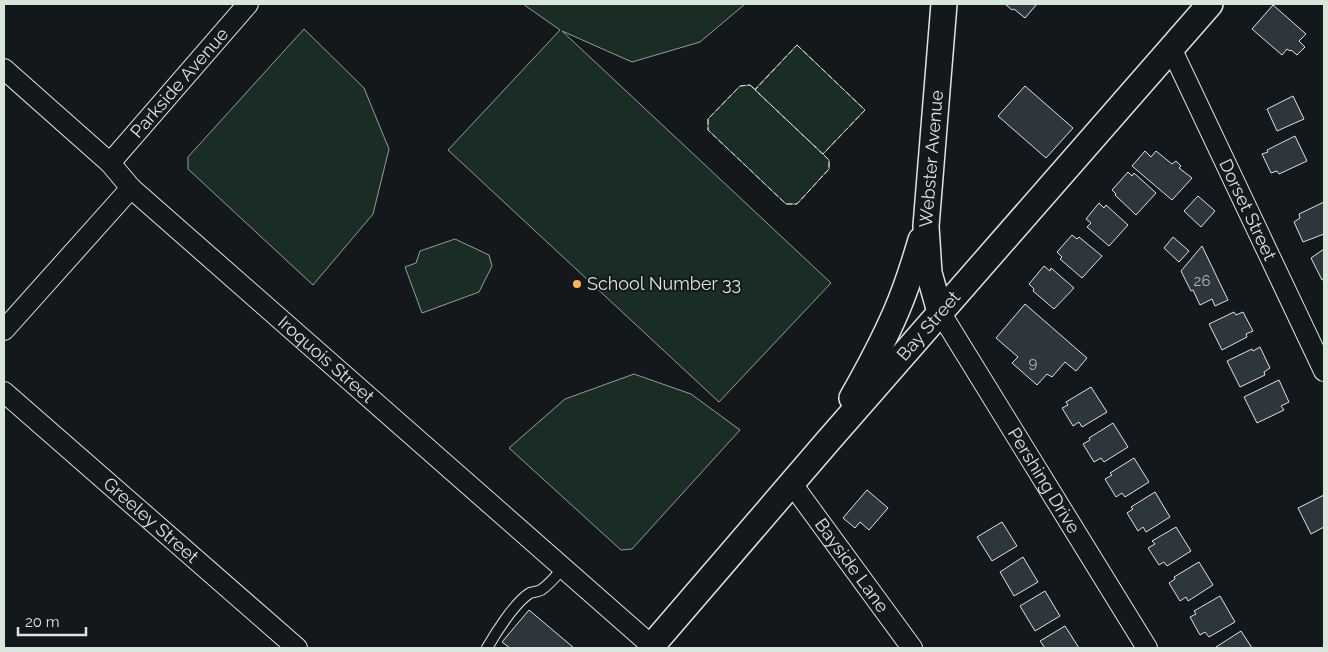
<svg xmlns="http://www.w3.org/2000/svg" width="1328" height="652" font-family="Raleway,sans-serif">
	<style>
		.green { fill: #1a2d24; stroke: #939e99 }
		.building { fill: #2c363c; stroke: #d8e6dc }
		.lines { fill: none; stroke-linecap: round; stroke-linejoin: round }
		.service-casing { stroke: #d8e6dc; stroke-width: 12 }
		.minor-casing { stroke: #d8e6dc; stroke-width: 22 }
		.tertiary-casing { stroke: #d8e6dc; stroke-width: 28 }
		.service { stroke: #14181c; stroke-width: 10 }
		.minor { stroke: #14181c; stroke-width: 20 }
		.tertiary { stroke: #14181c; stroke-width: 25 }
		.fence { stroke: #d8e6dc; stroke-width: 1; stroke-dasharray: 6 2.5; stroke-linecap: butt }
		.poi-dot { fill: #ffb74d; stroke: #14181c; stroke-width: 2 }
		.labels { text-anchor: middle; stroke-width: 4; stroke-linejoin: round; paint-order: stroke }
		.number-label { font-size: 15px; fill: #adbab4 }
		.street-label { font-size: 18px; fill: #d8e6dc; stroke: #14181c }
		.poi-label { font-size: 18px; fill: #d8e6dc; stroke: #14181c; text-anchor: start }
	</style>
	<rect width="100%" height="100%" fill="#14181c"/>
	<g class="green">
		<polygon points="523,4 745,4 700,42 632,62 562,31 831,283 719,402 448,150 560,30"/>
		<polygon points="304,29 364,88 389,149 373,214 313,285 188,169 188,157"/>
		<polygon points="797,45 865,110 823,154 829,160 829,169 797,204 786,204 708,130 708,119 740,86 750,85 755,89"/>
		<polygon points="455,239 489,255 492,266 479,292 422,313 405,267 416,263 420,251"/>
		<polygon points="634,374 691,394 740,430 632,549 621,550 509,448 565,399"/>
	</g>
	<g class="building">
		<polygon points="1005,4 1037,4 1025,18 1014,9 1012,10"/>
		<polygon points="1273,5 1306,34 1299,41 1305,47 1297,55 1291,50 1290,51 1287,49 1282,55 1252,29"/>
		<polygon points="1025,86 1073,128 1046,158 998,116"/>
		<polygon points="1293,96 1304,119 1277,131 1267,109"/>
		<polygon points="1295,136 1307,161 1279,174 1277,171 1271,173 1262,154 1268,152 1267,150"/>
		<polygon points="1145,151 1151,157 1156,151 1172,164 1176,161 1181,166 1179,168 1192,178 1172,200 1132,166"/>
		<polygon points="1128,172 1132,176 1134,173 1156,193 1136,215 1115,195 1116,194 1112,190"/>
		<polygon points="1198,196 1215,211 1201,227 1184,211"/>
		<polygon points="1324,202 1324,234 1303,242 1294,222 1300,218 1299,214"/>
		<polygon points="1099,203 1104,208 1106,205 1128,225 1109,246 1087,227 1091,223 1086,219"/>
		<polygon points="1072,235 1077,239 1079,237 1102,256 1082,278 1060,259 1062,257 1057,252"/>
		<polygon points="1173,237 1189,251 1179,262 1164,248"/>
		<polygon points="1202,246 1228,300 1215,306 1212,299 1200,305 1193,290 1191,291 1181,271"/>
		<polygon points="1324,249 1324,279 1322,280 1311,258"/>
		<polygon points="1044,266 1050,271 1051,268 1074,288 1054,309 1033,291 1034,289 1029,284"/>
		<polygon points="1025,304 1087,358 1076,371 1065,362 1052,377 1047,374 1037,385 1012,363 1018,357 996,338"/>
		<polygon points="1234,312 1236,315 1243,312 1253,331 1246,334 1247,337 1222,350 1209,324"/>
		<polygon points="1260,347 1270,368 1264,372 1265,375 1240,387 1227,361 1252,349 1253,351"/>
		<polygon points="1279,380 1289,402 1281,406 1284,410 1257,423 1244,397"/>
		<polygon points="1091,387 1107,412 1082,427 1079,422 1073,426 1062,408 1068,405 1066,402"/>
		<polygon points="1113,423 1128,447 1104,462 1101,458 1094,462 1083,444 1090,440 1089,438"/>
		<polygon points="1134,458 1149,482 1125,497 1122,493 1116,497 1105,479 1112,475 1110,473"/>
		<polygon points="867,490 888,508 869,530 860,522 855,528 843,518"/>
		<polygon points="1155,492 1170,517 1146,532 1143,527 1138,531 1127,513 1133,509 1131,507"/>
		<polygon points="1324,495 1324,527 1311,534 1298,508"/>
		<polygon points="1002,522 1017,546 992,561 977,537"/>
		<polygon points="1176,527 1191,551 1167,566 1164,562 1159,565 1148,548 1155,544 1152,541"/>
		<polygon points="1023,557 1038,582 1014,596 1000,572"/>
		<polygon points="1199,562 1213,585 1188,601 1186,597 1180,601 1169,583 1175,579 1174,577"/>
		<polygon points="1045,591 1060,616 1035,631 1020,606"/>
		<polygon points="1220,596 1235,622 1209,637 1205,632 1200,635 1190,617 1196,614 1194,611"/>
		<polygon points="529,610 574,648 510,648 502,642"/>
		<polygon points="1065,626 1079,648 1045,648 1040,641"/>
		<polygon points="1241,631 1252,648 1217,648 1216,647"/>
	</g>
	<g class="lines">
		<defs>
			<path id="service" d="M487 648C495 634 515 602 530 593 533 592 537 592 541 590 550 584 556 576 563 568"/>
			<g id="minor">
				<path id="s1" d="M1171 48 1324 371"/>
				<path id="s2" d="M4 69 110 163 131 188 652 646"/>
				<path id="s3" d="M110 163 248 4"/>
				<path id="s4" d="M940 312 1147 648"/>
				<polyline points="4,330 131,188"/>
				<path id="s5" d="M4 392 297 648"/>
				<path id="s6" d="M792 484 912 648"/>
			</g>
			<g id="tertiary">
				<path id="s7" d="M940 312 929 273 926 226 944 4"/>
				<path d="M852 398C868 370 883 342 896 312 906 289 914 264 921 240"/>
				<path id="s8" d="M650 648 828 441 1210 4"/>
			</g>
		</defs>
		<use href="#service" class="service-casing"/>
		<use href="#minor" class="minor-casing"/>
		<use href="#tertiary" class="tertiary-casing"/>
		<use href="#service" class="service"/>
		<use href="#minor" class="minor"/>
		<use href="#tertiary" class="tertiary"/>
		<g class="fence">
			<polygon points="797,45 865,110 823,154 755,90"/>
			<polygon points="750,85 829,160 829,169 797,204 786,204 708,130 708,119 740,86"/>
		</g>
	</g>
	<circle class="poi-dot" cx="577" cy="284" r="5"/>
	<g class="labels">
		<g class="number-label">
			<text x="1202" y="286">26</text>
			<text x="1033" y="368">9</text>
		</g>
		<g class="street-label">
			<text dy="6" stroke="none"><textPath href="#s3" startOffset="106">Parkside Avenue</textPath></text>
			<text dy="6" stroke="none"><textPath href="#s7" startOffset="155">Webster Avenue</textPath></text>
			<text dy="6" stroke="none"><textPath href="#s1" startOffset="179">Dorset Street</textPath></text>
			<text dy="6" stroke="none"><textPath href="#s8" startOffset="426">Bay Street</textPath></text>
			<text dy="6" stroke="none"><textPath href="#s2" startOffset="434">Iroquois Street</textPath></text>
			<text dy="6" stroke="none"><textPath href="#s4" startOffset="198">Pershing Drive</textPath></text>
			<text dy="6" stroke="none"><textPath href="#s5" startOffset="195">Greeley Street</textPath></text>
			<text dy="6" stroke="none"><textPath href="#s6" startOffset="101">Bayside Lane</textPath></text>
		</g>
		<g class="poi-label">
			<text x="587" y="290">School Number 33</text>
		</g>
	</g>
	<rect width="1328" height="652" fill="none" stroke="#d8e6dc" stroke-width="10"/>
	<path d="M18 627v8h68v-8" fill="none" stroke="#d8e6dc" stroke-width="2.5"/>
	<text x="25" y="627" font-size="15" fill="#d8e6dc" stroke="#14181c" stroke-width="4" paint-order="stroke">20 m</text>
</svg>
